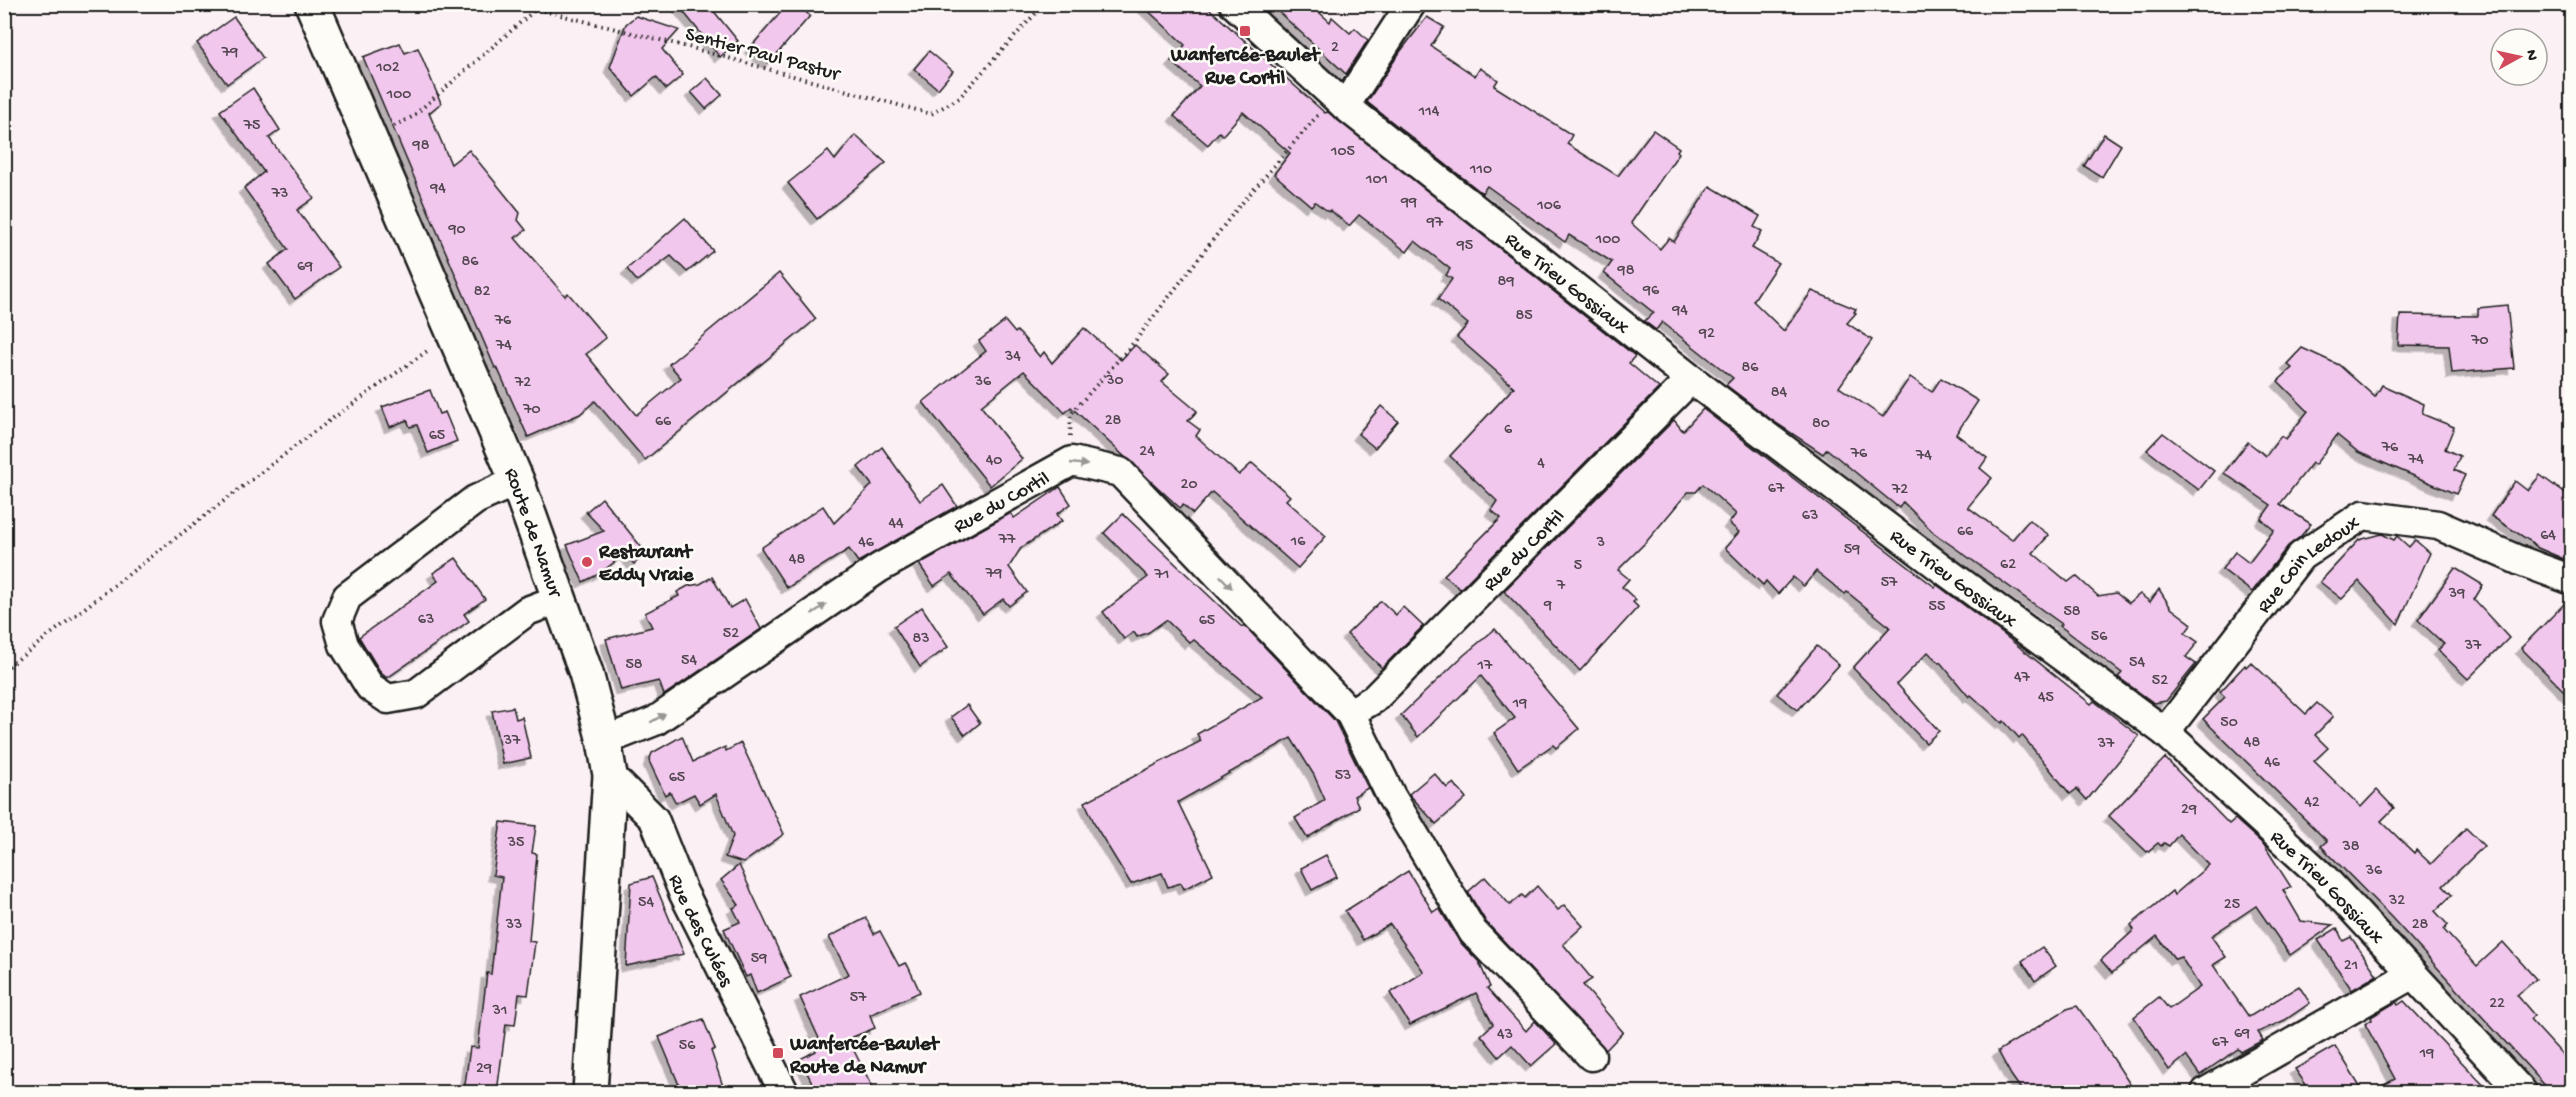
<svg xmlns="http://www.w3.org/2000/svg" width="2576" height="1097" font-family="'Gochi Hand',sans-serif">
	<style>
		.building { fill: #f2c7ed; stroke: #1c1c1c; stroke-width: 1.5; filter: url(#shadow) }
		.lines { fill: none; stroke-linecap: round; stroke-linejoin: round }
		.minor-casing { stroke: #1c1c1c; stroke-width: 33 }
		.major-casing { stroke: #1c1c1c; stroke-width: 38 }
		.path { stroke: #1c1c1c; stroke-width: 4; stroke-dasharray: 1.5 4.5; stroke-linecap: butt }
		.minor { stroke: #fdfcf7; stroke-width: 28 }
		.major { stroke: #fdfcf7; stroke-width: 33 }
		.oneway { fill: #989794 }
		.poi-dot { fill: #d1495b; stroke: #fdfcf7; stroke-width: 2 }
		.labels { text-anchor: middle; stroke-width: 5; stroke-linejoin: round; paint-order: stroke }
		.number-label { font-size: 16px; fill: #524750 }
		.street-label { font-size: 20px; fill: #1c1c1c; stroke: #fdfcf7 }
		.poi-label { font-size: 20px; font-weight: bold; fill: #1c1c1c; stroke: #fdfcf7; text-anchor: start }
	</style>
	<defs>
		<filter id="shadow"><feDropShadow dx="-5.5" dy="5.5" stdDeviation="0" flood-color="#0004"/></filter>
	</defs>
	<rect width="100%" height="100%" fill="#fbf1f5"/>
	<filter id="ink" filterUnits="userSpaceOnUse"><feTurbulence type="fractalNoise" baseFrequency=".0167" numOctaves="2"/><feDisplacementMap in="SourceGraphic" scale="12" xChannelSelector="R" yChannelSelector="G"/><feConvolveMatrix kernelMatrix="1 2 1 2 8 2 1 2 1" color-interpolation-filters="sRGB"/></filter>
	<g filter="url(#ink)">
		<g class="building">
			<polygon points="677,4 708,4 738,41 720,57"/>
			<polygon points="788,4 797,4 810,16 769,63 750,48"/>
			<polygon points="1141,4 1204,4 1325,113 1328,112 1635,356 1629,363 1659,388 1460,589 1444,575 1501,518 1491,510 1497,501 1450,456 1514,387 1457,337 1468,324 1438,299 1452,279 1446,275 1450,269 1415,241 1407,252 1359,215 1349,226 1330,210 1329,212 1315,202 1311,206 1274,174 1290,153 1243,112 1223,135 1219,132 1208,145 1174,116 1200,86 1171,61 1185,45"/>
			<polygon points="1270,4 1310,4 1330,22 1332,17 1350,33 1355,28 1368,40 1346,74"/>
			<polygon points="636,16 679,30 662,49 683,75 666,89 656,77 634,96 610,67 626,24"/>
			<polygon points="234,17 263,58 227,84 197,43"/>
			<polygon points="1427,17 1444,27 1431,46 1475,76 1480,68 1498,80 1494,86 1572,135 1567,144 1618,176 1653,130 1679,148 1677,151 1679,153 1631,223 1660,249 1669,238 1674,242 1710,186 1760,216 1754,227 1762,231 1752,248 1778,263 1753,301 1784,331 1812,291 1856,309 1854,312 1856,313 1847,323 1872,340 1839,387 1883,417 1910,377 1932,392 1941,378 1978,401 1956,434 1987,458 1980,468 1992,478 1968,507 2012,540 2029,520 2049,535 2033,553 2068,582 2076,576 2098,596 2116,593 2129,603 2140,594 2150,602 2159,589 2171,608 2192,624 2185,633 2198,642 2186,657 2196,664 2166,701 2154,703 2118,677 2122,673 2060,626 2062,624 1934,533 1903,502 1899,508 1827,449 1823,454 1773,421 1726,385 1733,378 1662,322 1656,330 1644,321 1654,313 1604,273 1612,262 1569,235 1565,242 1487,186 1482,193 1367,102 1400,52"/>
			<polygon points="400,43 405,53 418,48 441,103 429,113 451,164 469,150 520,213 518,220 526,230 515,238 565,296 568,293 606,338 586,354 636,415 681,378 669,364 779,273 816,319 645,460 595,401 580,414 528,437 497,367 495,368 363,57"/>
			<polygon points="929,51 953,71 938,89 914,69"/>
			<polygon points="707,78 722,95 706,109 691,92"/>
			<polygon points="253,88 280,130 269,138 314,198 297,210 339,267 295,299 269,264 288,249 244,188 264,172 220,111"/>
			<polygon points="2104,134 2121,145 2102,177 2084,166"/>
			<polygon points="855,135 886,163 817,219 788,183 828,151 835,160"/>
			<polygon points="685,218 713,251 687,272 671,256 637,281 627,269"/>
			<polygon points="2507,305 2514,368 2452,373 2449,346 2398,345 2400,315 2478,316 2478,308"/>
			<polygon points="1005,321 1015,333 1017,331 1023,337 1040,357 1044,352 1052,363 1084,328 1121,360 1135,345 1169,374 1162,382 1197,411 1188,421 1200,430 1196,436 1239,475 1252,463 1290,496 1286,500 1326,536 1298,568 1212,492 1193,514 1183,505 1180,508 1071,407 1065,413 1024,371 981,406 1022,459 990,486 923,402 986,351 979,341"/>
			<polygon points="2302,348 2339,365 2375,397 2382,385 2424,404 2422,414 2454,427 2445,449 2460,456 2454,470 2465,475 2456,494 2358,452 2337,435 2315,465 2312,463 2280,504 2311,524 2300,537 2288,546 2252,592 2222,569 2235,552 2249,563 2274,530 2261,519 2271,505 2224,473 2248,442 2266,456 2281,436 2286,439 2308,411 2278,381 2292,368 2287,364"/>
			<polygon points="430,390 439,414 445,412 457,441 428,453 417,425 410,427 407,420 390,427 382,407"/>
			<polygon points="1381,406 1398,421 1375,448 1358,434"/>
			<polygon points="1703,409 1935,587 1937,585 2003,634 2091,704 2094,701 2139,736 2087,800 2077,789 2070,794 2022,735 2019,738 2004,721 2002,723 1971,695 1969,697 1940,662 1939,663 1928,652 1897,684 1939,731 1926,743 1853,668 1890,627 1847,592 1845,594 1816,571 1804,586 1793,577 1778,594 1766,581 1763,585 1725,548 1739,532 1729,523 1736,514 1703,484 1696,492 1688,492 1647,541 1618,570 1629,579 1622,587 1636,600 1633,602 1638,607 1580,671 1504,591 1674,420 1683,431"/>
			<polygon points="2163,433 2214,471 2199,490 2147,450"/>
			<polygon points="882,447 920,501 943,485 957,506 858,562 849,549 787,588 761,548 823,506 834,523 872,485 858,467"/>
			<polygon points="2540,475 2571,498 2571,562 2538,548 2530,541 2491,516 2515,481 2528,491"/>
			<polygon points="1060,487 1071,504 1057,514 1062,521 1021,548 1009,567 1027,592 1009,606 1003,599 983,614 951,574 934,586 919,564 1011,513 1014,518"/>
			<polygon points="602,498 646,553 634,564 625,554 599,574 583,582 567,545 604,531 586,512"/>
			<polygon points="1123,514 1242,627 1244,625 1335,721 1368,788 1354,796 1359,807 1307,838 1295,818 1325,800 1314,775 1291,738 1178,802 1213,874 1184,889 1181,883 1168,887 1162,873 1131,884 1096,827 1085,802 1201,741 1197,734 1262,697 1194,640 1190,643 1166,620 1149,632 1137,637 1134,632 1124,639 1103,612 1148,577 1104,533"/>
			<polygon points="2382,534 2394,540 2397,536 2409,547 2415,540 2430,553 2398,624 2359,581 2342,599 2320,582 2359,540"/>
			<polygon points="456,558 485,599 464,614 469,621 387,678 381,673 359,637 438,581 433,573"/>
			<polygon points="2455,568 2483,585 2474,600 2509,638 2468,679 2438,650 2444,644 2418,620"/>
			<polygon points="712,577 730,608 745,599 761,629 664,695 659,681 621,690 606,639 652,627 645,613 679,596 677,592 688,586 700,584"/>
			<polygon points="2571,597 2571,698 2521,648"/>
			<polygon points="1381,601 1396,615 1403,607 1423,626 1382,668 1347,634"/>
			<polygon points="922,607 948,647 920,667 894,626"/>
			<polygon points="1495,629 1579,729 1556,748 1553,745 1518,769 1494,733 1515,718 1481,676 1418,737 1401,715 1464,655"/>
			<polygon points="1817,646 1839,665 1798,710 1777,694"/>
			<polygon points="2251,662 2306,714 2317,703 2333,717 2315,735 2328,748 2314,761 2361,807 2377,790 2394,808 2381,821 2414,853 2416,850 2431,864 2466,828 2484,846 2443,886 2452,895 2435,911 2448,925 2444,930 2477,966 2503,942 2536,979 2517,995 2534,1015 2530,1019 2571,1064 2571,1092 2551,1092 2391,917 2321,846 2327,841 2203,719 2225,697 2220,692 2245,665 2246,667"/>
			<polygon points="967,705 980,723 965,735 951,717"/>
			<polygon points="513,707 516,719 522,717 531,758 503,764 492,711"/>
			<polygon points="682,736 693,762 725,747 726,751 741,743 784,834 743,863 725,857 733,836 716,794 700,804 694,794 676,803 670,792 665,795 649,761 652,753"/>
			<polygon points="2165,758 2229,824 2235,819 2264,845 2291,887 2283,890 2301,921 2333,925 2290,955 2256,906 2211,936 2226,957 2213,965 2249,1017 2299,986 2310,1003 2285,1020 2258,1032 2263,1040 2241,1052 2238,1049 2200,1075 2186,1056 2169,1070 2134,1017 2159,997 2169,1009 2200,987 2181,957 2175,959 2157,936 2112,973 2101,960 2134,930 2131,925 2172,891 2174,895 2209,865 2179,834 2169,846 2164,843 2161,846 2158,843 2147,852 2109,816"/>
			<polygon points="1434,773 1447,788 1454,783 1466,798 1436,824 1409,794"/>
			<polygon points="501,822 536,826 532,853 537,854 529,941 535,942 528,995 519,994 515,1025 506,1024 497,1092 464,1092 470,1047 478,1048 487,973 491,974 502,877 493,875"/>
			<polygon points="1326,855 1337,877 1312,890 1301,868"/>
			<polygon points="739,865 791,977 757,993 750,975 746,977 724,929 740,922 733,908 739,905 721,880"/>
			<polygon points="1408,871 1433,912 1439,908 1459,941 1479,962 1490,987 1487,988 1526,1031 1535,1021 1556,1044 1531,1066 1512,1045 1499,1057 1481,1035 1493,1024 1476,993 1410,1025 1390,993 1424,972 1390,924 1363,940 1345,911"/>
			<polygon points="652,877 684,954 626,966 631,883"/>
			<polygon points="1485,877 1510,905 1522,895 1525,898 1537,886 1558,910 1564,905 1583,926 1563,944 1592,979 1583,985 1623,1032 1606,1050 1486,922 1468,892"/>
			<polygon points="866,918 874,934 880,931 899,966 905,963 908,966 920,992 870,1015 875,1028 848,1039 875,1092 817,1092 800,1059 816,1051 815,1048 822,1045 800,997 849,974 829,937"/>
			<polygon points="2337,928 2343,941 2351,937 2377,975 2352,990 2318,940"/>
			<polygon points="2042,947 2056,966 2035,981 2022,961"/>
			<polygon points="2404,1001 2472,1073 2490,1092 2371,1092 2395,1079 2365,1024 2372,1020 2371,1017 2396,1002 2398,1005"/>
			<polygon points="2077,1006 2098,1035 2135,1092 2023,1092 2011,1075 1998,1051 2067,1009"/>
			<polygon points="703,1019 715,1049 711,1051 725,1092 682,1092 659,1037"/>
			<polygon points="2335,1046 2364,1092 2311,1092 2295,1069"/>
		</g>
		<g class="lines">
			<defs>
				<g id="minor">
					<path id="s1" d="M1234 4 1345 106 1691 379 1940 567 2165 732 2323 877 2522 1092"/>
					<polyline points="1345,106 1411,4"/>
					<polyline points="517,481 475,500 347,597 337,621 344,645 370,687 388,699 416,694 527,611 559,599"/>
					<polyline points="1350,713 1391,796 1473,932 1591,1056"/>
					<path id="s2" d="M2165 732 2301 556 2363 515 2438 525 2518 560 2572 580"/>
					<path id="s3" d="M604 741 655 721 879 568 1072 461 1120 472 1350 713 1374 699 1691 379"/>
					<path id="s4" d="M610 775 654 819 683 892 784 1092"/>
					<polyline points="2206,1092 2411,975"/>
				</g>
				<g id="major">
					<path id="s5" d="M312 4 517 481 586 673 604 741 610 775 590 1092"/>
				</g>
			</defs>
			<use href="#minor" class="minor-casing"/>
			<use href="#major" class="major-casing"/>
			<g class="path">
				<polyline points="394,126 412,117 536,9 692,48 931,114 959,98 1044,4"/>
				<polyline points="1070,436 1071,414 1135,341 1236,210 1318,115"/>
				<polyline points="4,670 315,431 430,349"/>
			</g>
			<use href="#minor" class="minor"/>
			<use href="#major" class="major"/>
		</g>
		<defs><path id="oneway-solid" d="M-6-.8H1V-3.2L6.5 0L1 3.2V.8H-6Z" transform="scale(1.5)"/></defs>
		<g class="oneway">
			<use href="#oneway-solid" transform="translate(1079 464) rotate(6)"/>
			<use href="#oneway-solid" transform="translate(1226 582) rotate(46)"/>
			<use href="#oneway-solid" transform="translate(819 609) rotate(-34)"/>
			<use href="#oneway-solid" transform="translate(658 718) rotate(-30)"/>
		</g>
	</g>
	<g class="poi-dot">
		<rect x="1239" y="25" width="12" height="12" rx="3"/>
		<circle cx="587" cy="562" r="6"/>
		<rect x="772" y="1047" width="12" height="12" rx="3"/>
	</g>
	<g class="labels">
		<g class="number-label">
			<text x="1335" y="51">2</text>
			<text x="230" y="56">79</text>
			<text x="388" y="71">102</text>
			<text x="399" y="98">100</text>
			<text x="1429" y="115">114</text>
			<text x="252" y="129">75</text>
			<text x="421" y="149">98</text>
			<text x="1343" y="155">105</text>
			<text x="1481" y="173">110</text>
			<text x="1377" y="183">101</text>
			<text x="438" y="192">94</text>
			<text x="280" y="197">73</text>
			<text x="1409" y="206">99</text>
			<text x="1549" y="209">106</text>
			<text x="1435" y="226">97</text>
			<text x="457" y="233">90</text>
			<text x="1608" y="243">100</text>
			<text x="1465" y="249">95</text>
			<text x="470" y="265">86</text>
			<text x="305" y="270">69</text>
			<text x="1626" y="274">98</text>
			<text x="1506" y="285">89</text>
			<text x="1651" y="294">96</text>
			<text x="482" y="295">82</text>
			<text x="1680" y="314">94</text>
			<text x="1524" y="319">85</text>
			<text x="503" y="324">76</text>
			<text x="1707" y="337">92</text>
			<text x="2480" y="344">70</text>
			<text x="504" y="349">74</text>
			<text x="1013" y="360">34</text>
			<text x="1750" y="371">86</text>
			<text x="1115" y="384">30</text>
			<text x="983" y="385">36</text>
			<text x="523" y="386">72</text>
			<text x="1779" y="396">84</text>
			<text x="532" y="413">70</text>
			<text x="1113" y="424">28</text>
			<text x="663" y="425">66</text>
			<text x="1821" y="427">80</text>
			<text x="1508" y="433">6</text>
			<text x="437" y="439">65</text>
			<text x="2390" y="451">76</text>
			<text x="1147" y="455">24</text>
			<text x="1859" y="457">76</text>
			<text x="1924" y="459">74</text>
			<text x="2416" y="463">74</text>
			<text x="994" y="464">40</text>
			<text x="1541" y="467">4</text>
			<text x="1189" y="488">20</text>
			<text x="1776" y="492">67</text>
			<text x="1900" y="493">72</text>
			<text x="1810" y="519">63</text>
			<text x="896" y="527">44</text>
			<text x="1965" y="535">66</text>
			<text x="2548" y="539">64</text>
			<text x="1007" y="543">77</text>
			<text x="1298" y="545">16</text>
			<text x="866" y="546">46</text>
			<text x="1601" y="546">3</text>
			<text x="1852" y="553">59</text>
			<text x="797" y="563">48</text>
			<text x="2008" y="568">62</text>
			<text x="1578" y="569">5</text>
			<text x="994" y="577">79</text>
			<text x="1162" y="578">71</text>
			<text x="1889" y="586">57</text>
			<text x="1561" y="589">7</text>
			<text x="2457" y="597">39</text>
			<text x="1548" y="609">9</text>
			<text x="1937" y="610">55</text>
			<text x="2072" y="615">58</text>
			<text x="426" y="623">63</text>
			<text x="1207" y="624">65</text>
			<text x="731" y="637">52</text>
			<text x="2099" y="640">56</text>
			<text x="921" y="642">83</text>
			<text x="2473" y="649">37</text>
			<text x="689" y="664">54</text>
			<text x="2137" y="666">54</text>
			<text x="634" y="668">58</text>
			<text x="1485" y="669">17</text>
			<text x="2022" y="681">47</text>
			<text x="2160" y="684">52</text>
			<text x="2046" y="701">45</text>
			<text x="1520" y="707">19</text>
			<text x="2229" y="726">50</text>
			<text x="512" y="744">37</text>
			<text x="2252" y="746">48</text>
			<text x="2106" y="747">37</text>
			<text x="2272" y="766">46</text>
			<text x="1343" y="779">53</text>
			<text x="677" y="781">65</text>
			<text x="2312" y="806">42</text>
			<text x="2189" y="813">29</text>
			<text x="516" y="846">35</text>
			<text x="2351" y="850">38</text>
			<text x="2374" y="874">36</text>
			<text x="2397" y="904">32</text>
			<text x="646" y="906">54</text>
			<text x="2232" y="908">25</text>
			<text x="514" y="928">33</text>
			<text x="2420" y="928">28</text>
			<text x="759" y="962">59</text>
			<text x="2351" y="969">21</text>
			<text x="858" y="1001">57</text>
			<text x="2497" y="1007">22</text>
			<text x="500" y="1014">31</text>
			<text x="2242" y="1037">69</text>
			<text x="1505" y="1038">43</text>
			<text x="2220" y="1046">67</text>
			<text x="687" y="1049">56</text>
			<text x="2427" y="1057">19</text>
			<text x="484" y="1072">29</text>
		</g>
		<g class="street-label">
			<text transform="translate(763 52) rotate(15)" y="7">Sentier Paul Pastur</text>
			<text dy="7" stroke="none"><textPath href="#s1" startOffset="435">Rue Trieu Gossiaux</textPath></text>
			<text dy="7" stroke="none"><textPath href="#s3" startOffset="465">Rue du Cortil</textPath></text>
			<text dy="7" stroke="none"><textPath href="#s5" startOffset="573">Route de Namur</textPath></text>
			<text dy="7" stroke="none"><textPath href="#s3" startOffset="1168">Rue du Cortil</textPath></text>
			<text dy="7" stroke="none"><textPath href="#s2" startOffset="222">Rue Coin Ledoux</textPath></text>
			<text dy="7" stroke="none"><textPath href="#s1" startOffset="921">Rue Trieu Gossiaux</textPath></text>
			<text dy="7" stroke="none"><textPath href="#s1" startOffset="1407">Rue Trieu Gossiaux</textPath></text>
			<text dy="7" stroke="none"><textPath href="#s4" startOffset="183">Rue des Culées</textPath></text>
		</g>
		<g class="poi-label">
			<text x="1245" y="60" text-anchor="middle">Wanfercée-Baulet<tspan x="1245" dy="23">Rue Cortil</tspan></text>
			<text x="599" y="557">Restaurant<tspan x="599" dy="23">Eddy Vraie</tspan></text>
			<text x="790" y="1049">Wanfercée-Baulet<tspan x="790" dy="23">Route de Namur</tspan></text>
		</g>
	</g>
	<rect width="2576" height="1097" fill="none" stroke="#fdfcf7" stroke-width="24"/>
	<rect x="12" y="12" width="2552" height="1073" fill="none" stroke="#1c1c1c" stroke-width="2" filter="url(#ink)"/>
	<g transform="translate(2519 57) rotate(82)"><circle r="28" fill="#fdfcf7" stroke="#a3a29f" stroke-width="1.5"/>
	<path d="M0-4.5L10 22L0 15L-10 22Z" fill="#d1495b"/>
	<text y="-9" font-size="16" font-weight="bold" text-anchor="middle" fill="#1c1c1c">N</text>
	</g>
</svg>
